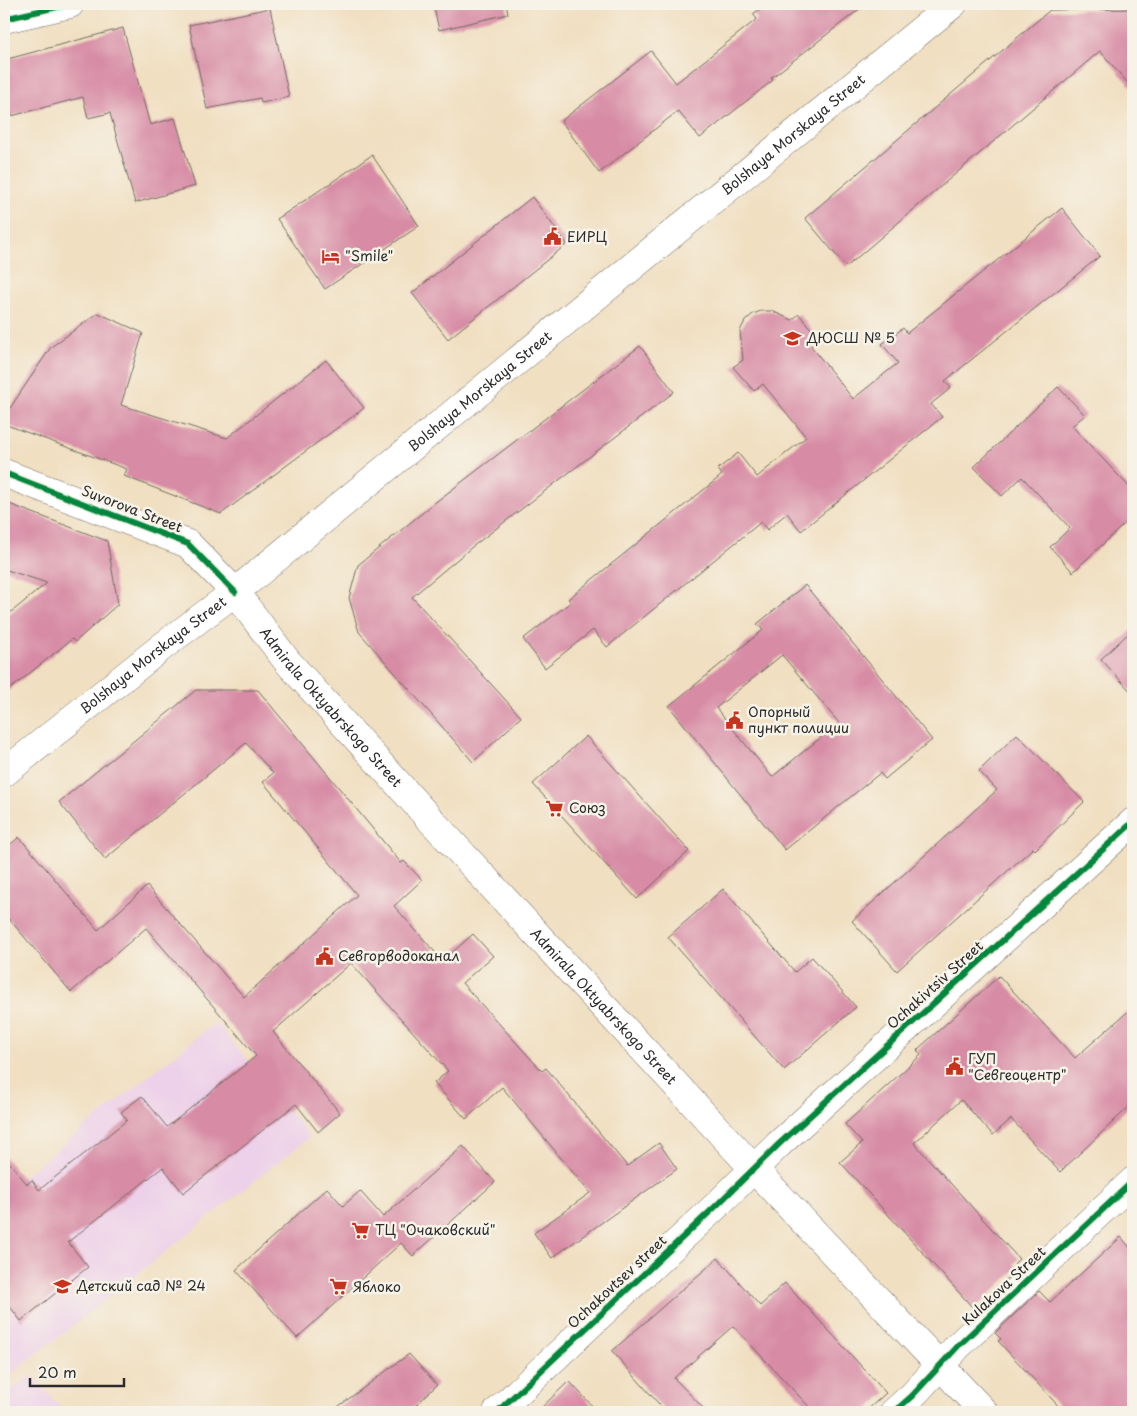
<svg xmlns="http://www.w3.org/2000/svg" width="1137" height="1416" font-family="'Playpen Sans',sans-serif">
	<style>
		.built { fill: #edd0e9 }
		.building { fill: #d78ba5; fill-rule: evenodd }
		.lines { fill: none; stroke-linecap: round; stroke-linejoin: round }
		.street-casing { stroke: #706a60; stroke-width: 29 }
		.secondary-casing { stroke: #706a60; stroke-width: 29 }
		.street { stroke: #fff; stroke-width: 28 }
		.secondary { stroke: #fff; stroke-width: 28 }
		.cycleway-casing { stroke: #f7f3e8; stroke-width: 9 }
		.cycleway { stroke: #00873e; stroke-width: 6 }
		.labels { text-anchor: middle; stroke-width: 5; stroke-linejoin: round; paint-order: stroke }
		.street-label { font-size: 14px; fill: #2b2b2b; stroke: #f7f3e8 }
		.poi-label { font-size: 14px; fill: #2b2b2b; stroke: #f7f3e8; text-anchor: start }
	</style>
	<rect width="100%" height="100%" fill="#f7f3e8"/>
	<filter id="ink" filterUnits="userSpaceOnUse"><feTurbulence type="fractalNoise" baseFrequency=".02" numOctaves="2"/><feDisplacementMap in="SourceGraphic" scale="10" xChannelSelector="R" yChannelSelector="G"/><feConvolveMatrix kernelMatrix="1 2 1 2 8 2 1 2 1" color-interpolation-filters="sRGB"/></filter>
	<filter id="wash" filterUnits="userSpaceOnUse"><feTurbulence type="fractalNoise" baseFrequency=".0096" numOctaves="4" result="noise"/><feDisplacementMap in="SourceGraphic" scale="20" xChannelSelector="R" yChannelSelector="G"/><feGaussianBlur stdDeviation="1.12" result="paint"/><feColorMatrix in="noise" values="0 0 0 0 0 0 0 0 0 0 0 0 0 0 0 0 0 1.4 0 .05"/><feComposite in="paint" operator="in"/></filter>
	<g filter="url(#wash)">
		<rect width="100%" height="100%" fill="#f0dfc1"/>
		<g class="built">
			<polygon points="216,1022 310,1137 4,1380 4,1192"/>
			<polygon points="32,1375 64,1412 4,1412 4,1395"/>
		</g>
		<g id="blocks">
			<g class="building">
				<polygon points="433,4 506,4 508,14 439,30"/>
				<polygon points="767,4 866,4 771,78 773,80 700,138 678,111 599,173 561,121 651,51 676,83 757,19 753,14"/>
				<polygon points="270,8 289,97 261,103 260,98 207,109 189,25"/>
				<polygon points="1133,9 1133,89 1100,51 846,267 805,218 1050,10"/>
				<polygon points="123,28 150,125 175,118 195,186 135,203 110,113 88,118 83,97 8,117 4,101 4,60"/>
				<polygon points="372,155 419,226 325,289 277,219"/>
				<polygon points="532,197 567,244 448,339 412,293"/>
				<polygon points="1062,208 1100,256 945,381 951,388 931,404 942,417 801,531 787,513 767,530 761,522 607,647 593,630 545,668 523,639 571,602 568,599 722,475 718,469 738,453 757,477 806,437 763,384 754,391 733,367 743,360 740,331 745,321 753,314 761,311 772,311 792,320 799,314 819,339 811,346 853,399 898,363 882,344 903,328 907,333"/>
				<polygon points="98,313 143,333 121,405 227,438 326,360 364,408 221,514 124,476 127,469 4,424 4,417 51,347"/>
				<polygon points="640,346 674,392 472,547 412,597 521,717 473,762 359,632 349,598 358,565 437,501"/>
				<polygon points="1058,387 1085,415 1072,426 1133,491 1133,516 1073,572 1050,547 1070,528 1022,477 1002,496 974,467"/>
				<polygon points="4,502 107,541 118,604 75,642 72,639 4,694 4,618 47,583 4,569"/>
				<path d="M805 585 932 740 885 779 880 773 785 850 669 706 763 630 757 624ZM782 655 839 723 772 777 716 708Z"/>
				<polygon points="1133,629 1133,694 1101,659"/>
				<polygon points="196,690 258,690 401,863 404,861 422,880 394,906 443,961 473,934 493,956 462,983 542,1071 546,1068 627,1166 659,1143 677,1169 552,1258 534,1233 590,1193 502,1087 466,1119 434,1083 448,1071 351,963 273,1032 340,1113 318,1132 296,1104 183,1193 163,1167 68,1242 88,1267 21,1321 4,1299 4,1156 27,1184 32,1180 39,1190 127,1120 121,1112 142,1096 167,1127 256,1056 146,928 71,992 4,913 4,850 19,837 98,930 147,886 244,997 357,895 263,782 273,773 246,743 105,859 59,802"/>
				<polygon points="1017,734 1084,802 1035,850 1033,848 897,971 852,921 997,790 979,771"/>
				<polygon points="586,736 689,851 637,899 533,784"/>
				<polygon points="723,889 795,972 812,957 856,1007 784,1070 668,937"/>
				<polygon points="999,976 1075,1058 1133,1007 1133,1103 1060,1172 1011,1119 993,1135 961,1100 914,1143 1019,1259 1014,1264 1018,1268 974,1309 840,1162 862,1143 845,1124 921,1055 917,1050"/>
				<polygon points="463,1146 495,1182 413,1256 401,1243 297,1338 236,1270 327,1188 343,1206 360,1191 383,1217"/>
				<polygon points="1121,1237 1133,1251 1133,1412 1064,1412 998,1341 1001,1339 995,1333 1039,1291 1050,1302"/>
				<polygon points="718,1258 760,1306 785,1283 886,1393 865,1412 814,1412 733,1326 674,1378 707,1412 666,1412 612,1351"/>
				<polygon points="409,1354 437,1385 409,1412 331,1412"/>
				<polygon points="569,1381 598,1412 537,1412"/>
			</g>
		</g>
	</g>
	<g filter="url(#ink)">
		<use href="#blocks" fill-opacity="0" stroke="#706a60" stroke-width="1"/>
		<g class="lines">
			<defs>
				<g id="street">
					<polyline points="4,19 70,4"/>
					<polyline points="4,473 188,544 235,592"/>
					<polyline points="497,1412 717,1205 779,1144 1133,822"/>
					<polyline points="894,1412 912,1396 959,1345 1133,1181"/>
				</g>
				<g id="secondary">
					<path id="s1" d="M235 592 287 661 428 817 754 1169 984 1412"/>
					<path id="s2" d="M4 773 163 646 235 592 953 4"/>
				</g>
			</defs>
			<use href="#street" class="street-casing"/>
			<use href="#secondary" class="secondary-casing"/>
			<use href="#street" class="street"/>
			<use href="#secondary" class="secondary"/>
			<defs>
				<g id="cycleway">
					<polyline points="4,19 70,4"/>
					<polyline points="4,473 188,544 235,592"/>
					<polyline points="497,1412 717,1205 779,1144 1133,822"/>
					<polyline points="894,1412 912,1396 959,1345 1133,1181"/>
				</g>
			</defs>
			<use href="#cycleway" class="cycleway-casing"/>
			<use href="#cycleway" class="cycleway"/>
		</g>
	</g>
	<defs>
		<symbol id="civic-bare" viewBox="-9 -9 18 18"><path d="M-.6-6.5H3V-4.5H.6V-3L4-1V1h2V6H-6V1h2V-1L-.6-3ZM-1.2 2.5V6h2.4V2.5Z" fill="#c8321e" stroke="#f7f3e8" stroke-width="2.5" paint-order="stroke"/></symbol>
		<symbol id="hotel-bare" viewBox="-9 -9 18 18"><path d="M-6-4.5h1.5V1H6V5H4.5V3h-9V5H-6ZM-4 0a1.8 1.8 0 1 1 3.6 0ZM.5 0V-2.5h3Q6-2.5 6 0Z" fill="#c8321e" stroke="#f7f3e8" stroke-width="2.5" paint-order="stroke"/></symbol>
		<symbol id="school-bare" viewBox="-9 -9 18 18"><path d="M0-5L7-2L0 1L-7-2ZM-4 1L0 2.5L4 1V4Q0 6-4 4Z" fill="#c8321e" stroke="#f7f3e8" stroke-width="2.5" paint-order="stroke"/></symbol>
		<symbol id="supermarket-bare" viewBox="-9 -9 18 18"><path d="M-6-5.5h2.5l.6 2H6L4.5 2H-2.5L-4.4-4H-6ZM-1.5 3.2a1.3 1.3 0 1 0 .1 0ZM3 3.2a1.3 1.3 0 1 0 .1 0Z" fill="#c8321e" stroke="#f7f3e8" stroke-width="2.5" paint-order="stroke"/></symbol>
	</defs>
	<g fill-rule="evenodd">
		<use href="#civic-bare" x="540" y="224" width="25" height="25"/>
		<use href="#hotel-bare" x="318" y="244" width="25" height="25"/>
		<use href="#school-bare" x="780" y="326" width="25" height="25"/>
		<use href="#civic-bare" x="722" y="708" width="25" height="25"/>
		<use href="#supermarket-bare" x="542" y="796" width="25" height="25"/>
		<use href="#civic-bare" x="312" y="944" width="25" height="25"/>
		<use href="#civic-bare" x="942" y="1054" width="25" height="25"/>
		<use href="#supermarket-bare" x="348" y="1218" width="25" height="25"/>
		<use href="#school-bare" x="50" y="1274" width="25" height="25"/>
		<use href="#supermarket-bare" x="326" y="1274" width="25" height="25"/>
	</g>
	<g class="labels">
		<g class="street-label">
			<text dy="5" stroke="none"><textPath href="#s2" startOffset="1015">Bolshaya Morskaya Street</textPath></text>
			<text dy="5" stroke="none"><textPath href="#s2" startOffset="610">Bolshaya Morskaya Street</textPath></text>
			<text transform="translate(132 509) rotate(21)" y="5">Suvorova Street</text>
			<text dy="5" stroke="none"><textPath href="#s2" startOffset="190">Bolshaya Morskaya Street</textPath></text>
			<text dy="5" stroke="none"><textPath href="#s1" startOffset="150">Admirala Oktyabrskogo Street</textPath></text>
			<text transform="translate(935 985) rotate(-42)" y="5">Ochakivtsiv Street</text>
			<text dy="5" stroke="none"><textPath href="#s1" startOffset="555">Admirala Oktyabrskogo Street</textPath></text>
			<text transform="translate(617 1282) rotate(-43)" y="5">Ochakovtsev street</text>
			<text transform="translate(1004 1286) rotate(-43)" y="5">Kulakova Street</text>
		</g>
		<g class="poi-label">
			<text x="567" y="242">ЕИРЦ</text>
			<text x="345" y="261">"Smile"</text>
			<text x="807" y="343">ДЮСШ № 5</text>
			<text x="748" y="717">Опорный<tspan x="748" dy="16">пункт полиции</tspan></text>
			<text x="569" y="813">Союз</text>
			<text x="338" y="961">Севгорводоканал</text>
			<text x="968" y="1064">ГУП<tspan x="968" dy="16">"Севгеоцентр"</tspan></text>
			<text x="375" y="1235">ТЦ "Очаковский"</text>
			<text x="77" y="1291">Детский сад № 24</text>
			<text x="353" y="1292">Яблоко</text>
		</g>
	</g>
	<rect width="1137" height="1416" fill="none" stroke="#f7f3e8" stroke-width="20"/>
	<path d="M30 1378v8h94v-8" fill="none" stroke="#2b2b2b" stroke-width="2.5"/>
	<text x="38" y="1378" font-size="15" fill="#2b2b2b" stroke="#f7f3e8" stroke-width="4" paint-order="stroke">20 m</text>
</svg>
